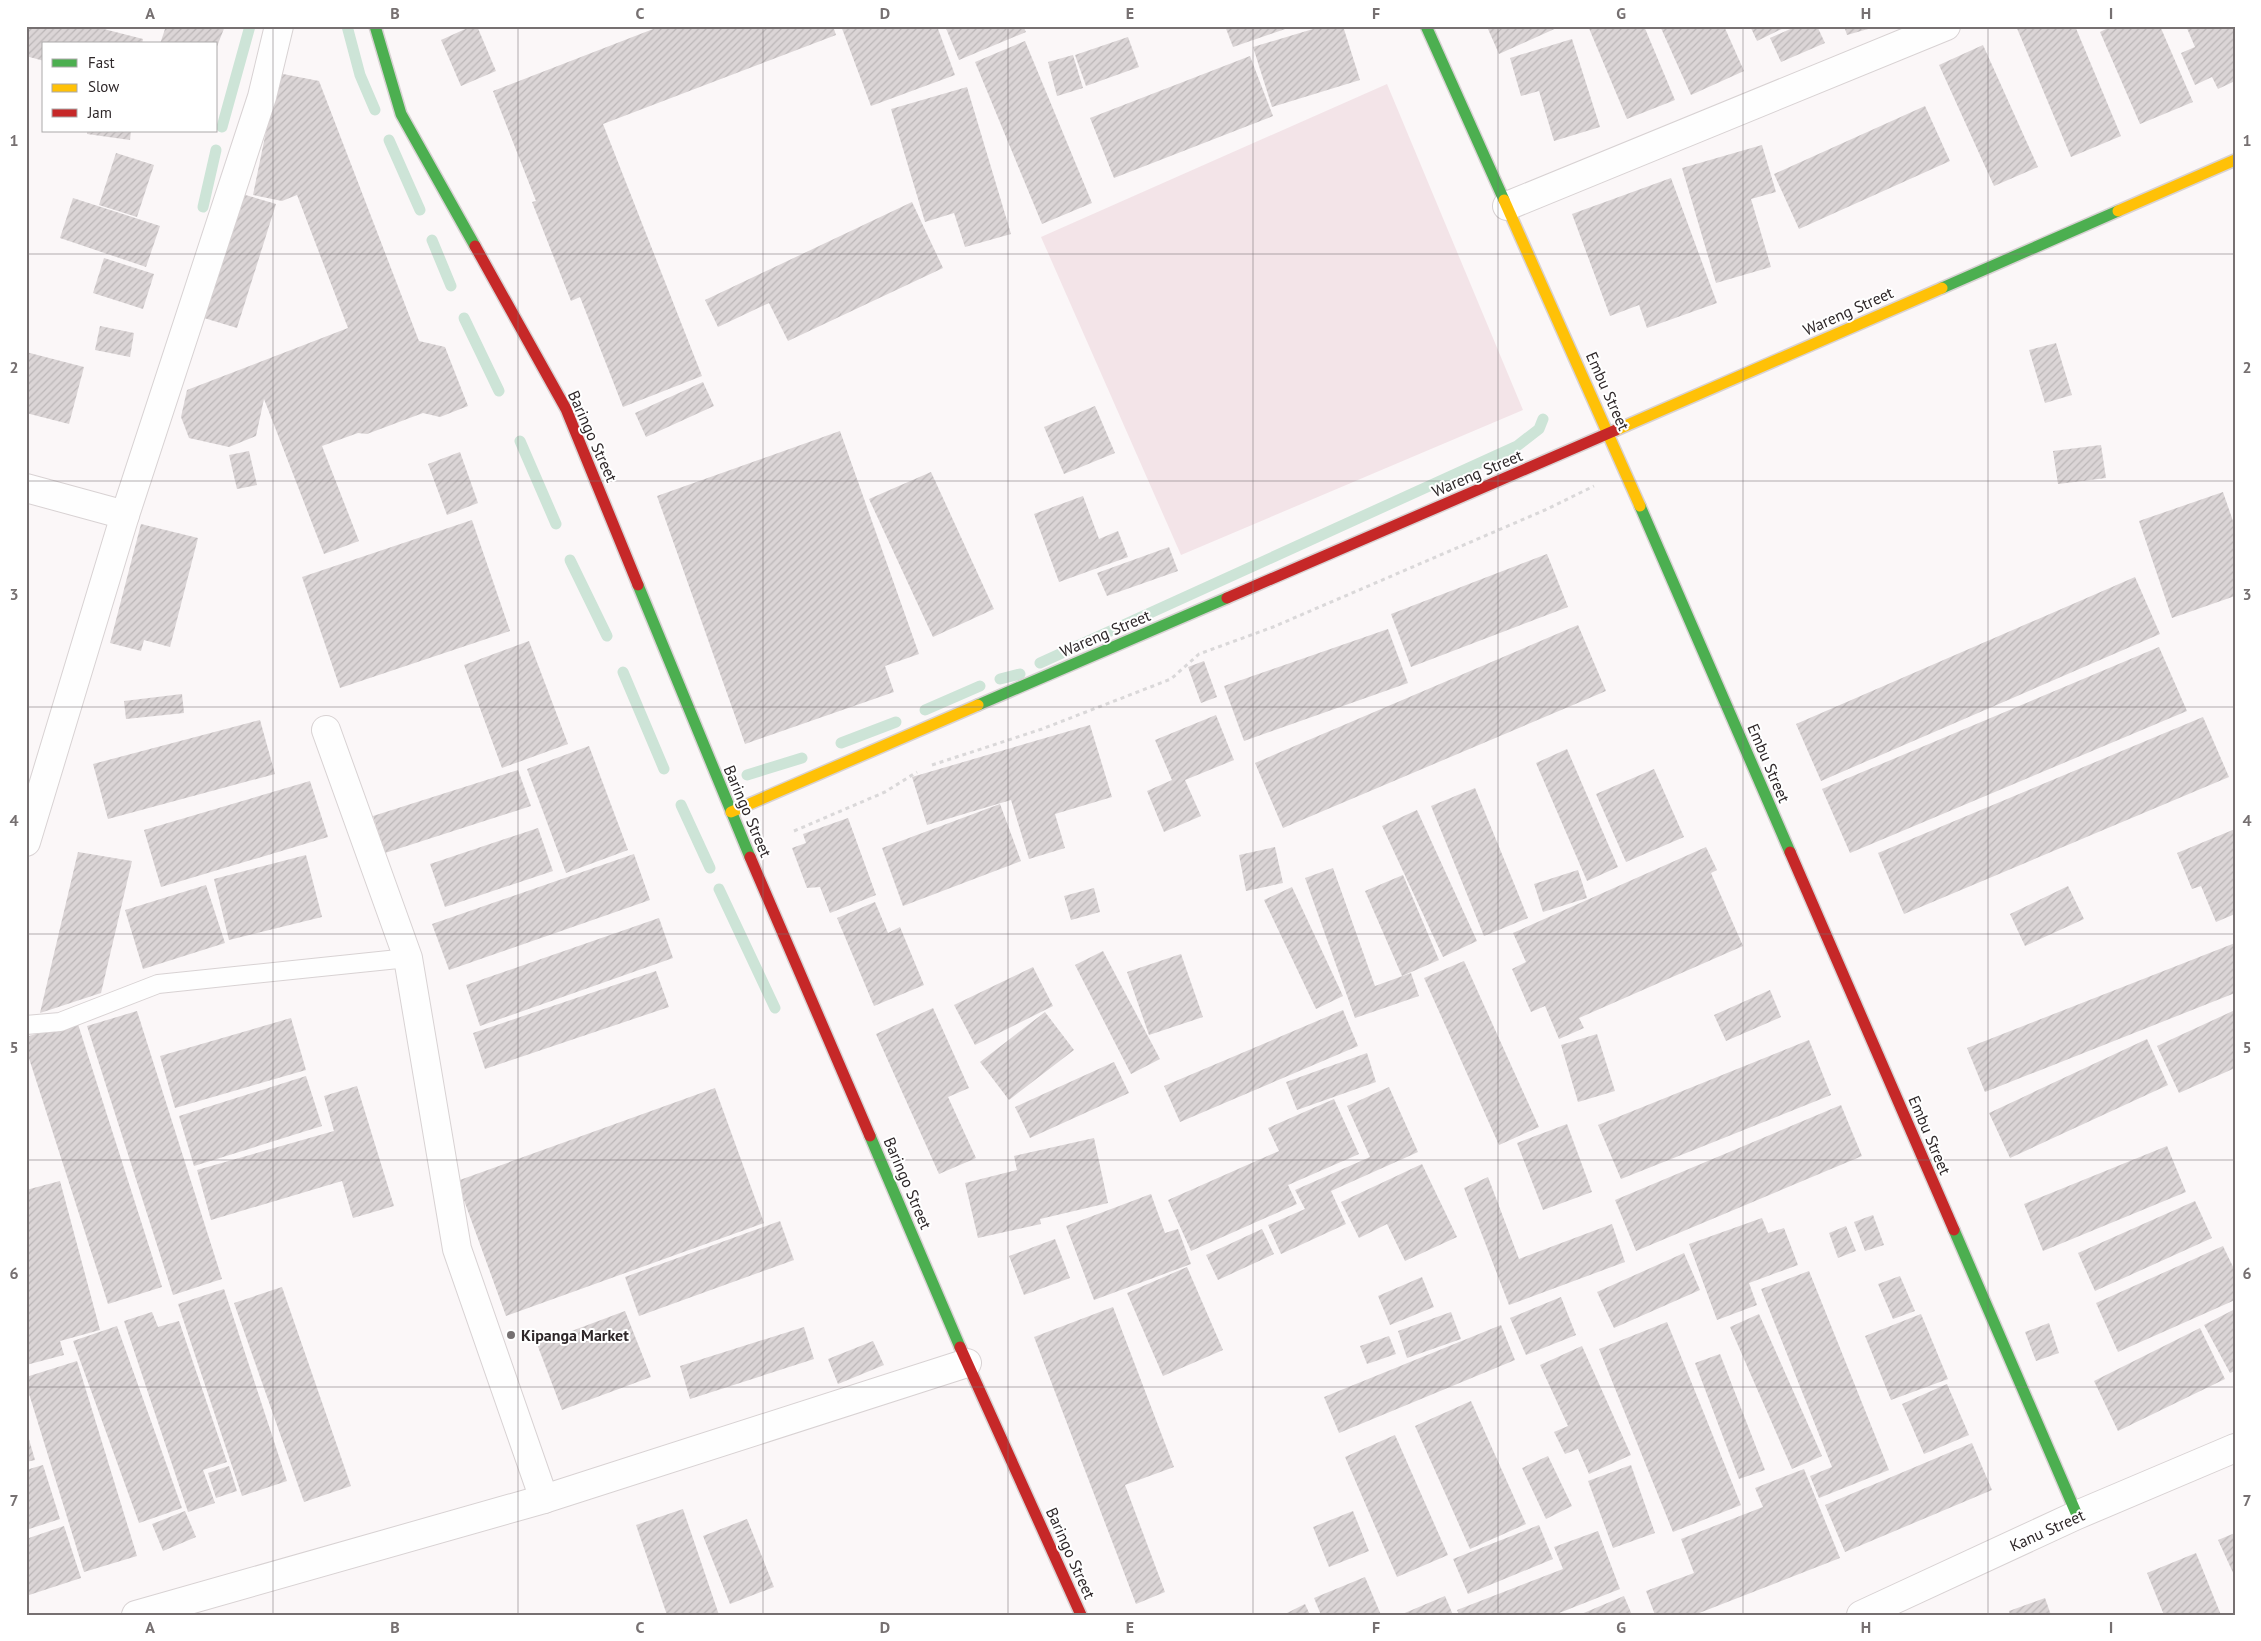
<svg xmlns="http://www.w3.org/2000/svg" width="2261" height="1641" font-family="'PT Sans',sans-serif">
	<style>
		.green { fill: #f3e4e8 }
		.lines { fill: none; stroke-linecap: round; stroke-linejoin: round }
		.stream { stroke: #cde4d7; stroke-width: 11 }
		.building { fill: url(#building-hatch) }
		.lane-casing { stroke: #d8d2d3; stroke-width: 20 }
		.street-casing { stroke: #d8d2d3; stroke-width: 30 }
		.fast-casing { stroke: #d8d2d3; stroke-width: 14 }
		.slow-casing { stroke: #d8d2d3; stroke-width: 14 }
		.jam-casing { stroke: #d8d2d3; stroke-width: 14 }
		.path { stroke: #dad8d9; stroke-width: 3; stroke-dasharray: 4 4; stroke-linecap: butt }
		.lane { stroke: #fefefe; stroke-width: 18 }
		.street { stroke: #fefefe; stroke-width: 28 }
		.fast { stroke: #4caf50; stroke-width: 11 }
		.slow { stroke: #ffc107; stroke-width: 11 }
		.jam { stroke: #c62828; stroke-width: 11 }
		.grid { fill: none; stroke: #767071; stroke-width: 1; stroke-opacity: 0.55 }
		.poi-dot { fill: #767071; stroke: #fff; stroke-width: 2 }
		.labels { text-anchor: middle; stroke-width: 4; stroke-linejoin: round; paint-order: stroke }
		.street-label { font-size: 16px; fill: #2e2729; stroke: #fff }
		.poi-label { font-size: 16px; font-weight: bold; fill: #2e2729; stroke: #fff; text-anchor: start }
		.neatline { fill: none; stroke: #767071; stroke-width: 2 }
		.grid-label { font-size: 16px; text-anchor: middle; font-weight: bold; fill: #767071 }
	</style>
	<defs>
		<pattern id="building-hatch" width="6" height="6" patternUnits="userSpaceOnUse" patternTransform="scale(1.25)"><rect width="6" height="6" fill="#dbd5d6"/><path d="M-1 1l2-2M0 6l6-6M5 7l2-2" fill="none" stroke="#bcb7b8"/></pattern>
	</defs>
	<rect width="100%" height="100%" fill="#fbf7f8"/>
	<polygon class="green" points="1387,84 1523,410 1181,555 1041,237"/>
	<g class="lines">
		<g class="stream">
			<polyline points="347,26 360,75 375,110"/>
			<polyline points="222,127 250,26"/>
			<polyline points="389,140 420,210"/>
			<polyline points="203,207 216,150"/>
			<polyline points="432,240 451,286"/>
			<polyline points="464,318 499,391"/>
			<polyline points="520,441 556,524"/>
			<polyline points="570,560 607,636"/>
			<polyline points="1040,663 1517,446 1539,429 1543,419"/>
			<polyline points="623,672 664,769"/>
			<polyline points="1000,679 1020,674"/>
			<polyline points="925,710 980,686"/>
			<polyline points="841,743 896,722"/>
			<polyline points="747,775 802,758"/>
			<polyline points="681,805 710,868"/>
			<polyline points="719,889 775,1008"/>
		</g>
	</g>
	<g class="building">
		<polygon points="26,26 92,26 143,39 142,44 44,44 44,61 26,56"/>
		<polygon points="166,26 225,26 216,49 216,44 160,44"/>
		<polygon points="472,26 477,26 496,71 461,86 441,40"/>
		<polygon points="661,26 833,26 836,35 603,124 702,376 623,407 580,297 571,301 532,202 536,201 493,91"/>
		<polygon points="841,26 937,26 955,75 871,106"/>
		<polygon points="945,26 1023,26 1026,32 959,60"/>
		<polygon points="1225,26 1291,26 1291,27 1233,47"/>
		<polygon points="1323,26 1343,26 1360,80 1272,107 1253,47"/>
		<polygon points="1494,26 1561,26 1499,54 1488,29"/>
		<polygon points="1588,26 1644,26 1675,100 1627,119"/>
		<polygon points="1660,26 1724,26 1744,71 1691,95"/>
		<polygon points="1750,26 1788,26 1757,41"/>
		<polygon points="1797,26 1817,26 1825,43 1781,62 1770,38"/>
		<polygon points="1844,26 1875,26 1875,27 1847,35"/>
		<polygon points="2016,26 2075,26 2121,136 2071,157"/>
		<polygon points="2112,26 2160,26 2193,102 2140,124 2100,32"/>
		<polygon points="2186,26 2235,26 2235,81 2218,89 2212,77 2195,85 2181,53 2195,47"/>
		<polygon points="1128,37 1139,67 1086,86 1075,55"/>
		<polygon points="1572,39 1600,127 1554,141 1539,91 1521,96 1510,58"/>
		<polygon points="1025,41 1092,203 1042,224 975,62"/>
		<polygon points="1983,45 2038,167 1994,186 1939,65"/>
		<polygon points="1073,55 1083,88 1057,96 1048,62"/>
		<polygon points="1250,56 1273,116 1114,178 1090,118"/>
		<polygon points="278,73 319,81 419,341 445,347 468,406 440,417 423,413 367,434 358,433 322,446 359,541 324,554 264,399 256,436 229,447 189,438 181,417 187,390 348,328 297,195 282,201 253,195"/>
		<polygon points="967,87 1011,234 965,247 954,213 925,222 891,109"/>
		<polygon points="1925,106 1950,161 1799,229 1774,174"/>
		<polygon points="87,131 131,131 130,140 87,134"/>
		<polygon points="1762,145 1776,192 1751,199 1771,267 1716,283 1682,168"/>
		<polygon points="116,153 154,165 137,217 99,205"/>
		<polygon points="1671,178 1717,303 1647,328 1639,305 1610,316 1572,214"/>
		<polygon points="242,194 276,204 237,328 204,318"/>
		<polygon points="73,198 160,226 146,267 60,238"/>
		<polygon points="912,202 943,268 788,341 769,303 718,327 705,300"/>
		<polygon points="104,258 154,274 143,309 93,293"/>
		<polygon points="100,326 134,333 130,357 95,350"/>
		<polygon points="2056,343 2072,395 2045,403 2029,350"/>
		<polygon points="26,352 84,367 69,424 26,413"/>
		<polygon points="703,382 714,406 646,437 635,413"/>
		<polygon points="1095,406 1115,453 1064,474 1044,427"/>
		<polygon points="840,431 919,654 885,666 894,692 745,744 657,496"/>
		<polygon points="2101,445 2106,478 2058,484 2053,451"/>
		<polygon points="249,451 257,485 237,489 229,455"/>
		<polygon points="460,452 478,503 447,515 428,464"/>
		<polygon points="931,472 994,609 933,637 869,499"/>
		<polygon points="2223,492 2235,527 2235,596 2172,618 2139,521"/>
		<polygon points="1083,496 1099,539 1118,531 1128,557 1059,582 1034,514"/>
		<polygon points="472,520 510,631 340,688 302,577"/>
		<polygon points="141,524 198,538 170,647 144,640 141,651 110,643"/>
		<polygon points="1169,547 1178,571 1107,596 1097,573"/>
		<polygon points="1547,554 1568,607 1411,667 1391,614"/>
		<polygon points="2135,577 2160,634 1821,781 1796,724"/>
		<polygon points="1578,625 1606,691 1283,828 1255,763"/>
		<polygon points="1388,629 1408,683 1244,741 1224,686"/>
		<polygon points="529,641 568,744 502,768 464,665"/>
		<polygon points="2159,647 2187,711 1850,853 1822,789"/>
		<polygon points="1204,661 1217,697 1201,703 1188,667"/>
		<polygon points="182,694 184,713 126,719 124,701"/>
		<polygon points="1216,715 1234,760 1185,780 1201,816 1164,832 1147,791 1172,780 1155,740"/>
		<polygon points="2203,717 2229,777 1904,914 1878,853"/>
		<polygon points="260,720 275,774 108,819 93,764"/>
		<polygon points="1090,725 1112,797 1055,814 1065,848 1029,859 1011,800 927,825 912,777"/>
		<polygon points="589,746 628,850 566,873 527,769"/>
		<polygon points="1567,749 1618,867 1587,881 1536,763"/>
		<polygon points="1654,769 1684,837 1626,862 1596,794"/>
		<polygon points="518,770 531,806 385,853 373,816"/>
		<polygon points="310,781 328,837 161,887 144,830"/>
		<polygon points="1475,788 1528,918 1484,936 1431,806"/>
		<polygon points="1000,804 1021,861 903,906 882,848"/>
		<polygon points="1417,810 1477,941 1443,957 1382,826"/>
		<polygon points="848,818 876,895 830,913 820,887 807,888 792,848 806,843 803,834"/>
		<polygon points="538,828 553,871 445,907 430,864"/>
		<polygon points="2235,829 2235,914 2216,922 2201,886 2192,889 2177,853"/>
		<polygon points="1275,847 1283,883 1246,891 1239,855"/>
		<polygon points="1706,847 1717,870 1711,873 1743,946 1579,1018 1584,1028 1559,1039 1545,1006 1531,1012 1512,969 1526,962 1513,933"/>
		<polygon points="78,852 132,861 101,993 40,1013"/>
		<polygon points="634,854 650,900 449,970 432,924"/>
		<polygon points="306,855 322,917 229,940 214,879"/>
		<polygon points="1333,868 1375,986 1411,973 1419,996 1355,1018 1305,878"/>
		<polygon points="1578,870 1587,898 1543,912 1534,884"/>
		<polygon points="1403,875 1439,960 1402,976 1365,891"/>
		<polygon points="206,885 225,943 143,969 125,910"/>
		<polygon points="2068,886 2084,919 2025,946 2010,914"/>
		<polygon points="1292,887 1343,996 1316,1009 1264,900"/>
		<polygon points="1094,888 1100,912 1071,920 1064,896"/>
		<polygon points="875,902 888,933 900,927 924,985 874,1006 837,918"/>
		<polygon points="659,918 673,958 480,1026 466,985"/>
		<polygon points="2235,943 2235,993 1985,1092 1967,1048"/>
		<polygon points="1103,951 1160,1059 1131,1074 1075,965"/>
		<polygon points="1181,954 1203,1017 1149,1035 1127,972"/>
		<polygon points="1464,961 1539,1127 1499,1145 1424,978"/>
		<polygon points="1033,967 1053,1006 975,1045 954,1005"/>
		<polygon points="656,971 669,1007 485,1069 473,1033"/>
		<polygon points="1770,990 1781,1017 1726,1041 1714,1015"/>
		<polygon points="933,1008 969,1088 948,1097 976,1158 939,1174 876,1034"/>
		<polygon points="1343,1010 1358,1046 1180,1122 1164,1086"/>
		<polygon points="2235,1010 2235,1068 2179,1093 2157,1046"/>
		<polygon points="137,1011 222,1279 173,1295 87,1026"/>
		<polygon points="1045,1012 1074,1050 1009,1100 980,1062"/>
		<polygon points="291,1018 306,1070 175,1108 160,1056"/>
		<polygon points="77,1021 162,1287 108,1304 26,1049 26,1037"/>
		<polygon points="1597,1034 1615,1091 1578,1102 1561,1045"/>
		<polygon points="2147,1039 2168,1085 2010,1158 1989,1113"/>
		<polygon points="1809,1040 1831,1095 1621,1179 1598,1125"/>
		<polygon points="1367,1053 1376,1082 1297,1110 1286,1082"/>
		<polygon points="1114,1062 1129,1093 1030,1138 1015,1107"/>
		<polygon points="306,1076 322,1126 194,1166 179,1116"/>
		<polygon points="357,1086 394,1206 353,1218 342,1181 211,1220 197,1170 334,1131 324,1096"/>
		<polygon points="1389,1087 1418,1152 1331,1191 1346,1224 1281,1254 1268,1225 1305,1209 1295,1190 1370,1157 1347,1106"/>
		<polygon points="715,1088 764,1223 506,1316 457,1181"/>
		<polygon points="1334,1099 1359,1154 1288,1185 1297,1204 1191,1251 1168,1200 1279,1151 1268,1128"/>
		<polygon points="1841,1105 1862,1156 1636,1251 1615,1200"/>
		<polygon points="1567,1124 1592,1192 1543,1210 1517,1143"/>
		<polygon points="1094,1138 1108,1203 1040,1219 1041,1224 978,1238 965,1183 1017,1170 1014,1156"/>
		<polygon points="2167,1146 2186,1192 2043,1251 2024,1204"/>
		<polygon points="1422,1164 1457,1237 1405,1261 1387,1224 1359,1238 1341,1202"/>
		<polygon points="1488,1177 1519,1259 1612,1224 1625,1262 1509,1305 1464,1188"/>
		<polygon points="60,1181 100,1330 60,1341 64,1355 26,1365 26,1190"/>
		<polygon points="1151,1194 1165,1233 1178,1229 1191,1264 1094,1300 1066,1226"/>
		<polygon points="2195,1201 2212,1238 2095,1291 2078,1253"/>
		<polygon points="1873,1215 1884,1245 1865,1251 1854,1222"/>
		<polygon points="1762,1218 1768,1233 1784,1228 1798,1265 1749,1283 1757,1305 1717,1320 1689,1244"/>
		<polygon points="780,1221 794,1260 639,1316 625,1277"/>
		<polygon points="1846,1226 1856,1251 1838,1258 1829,1233"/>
		<polygon points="1262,1229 1274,1254 1218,1280 1206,1255"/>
		<polygon points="1055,1239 1070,1278 1024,1295 1009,1256"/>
		<polygon points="2223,1246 2235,1271 2235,1300 2118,1352 2096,1303"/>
		<polygon points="1684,1253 1700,1290 1614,1328 1597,1292"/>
		<polygon points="1187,1267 1223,1350 1163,1376 1127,1293"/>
		<polygon points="1809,1271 1889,1470 1819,1498 1810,1476 1832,1467 1761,1289"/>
		<polygon points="1900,1276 1915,1311 1893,1319 1878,1284"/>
		<polygon points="1422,1277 1434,1307 1390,1325 1378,1296"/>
		<polygon points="282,1287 351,1486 304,1502 234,1303"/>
		<polygon points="224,1289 287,1481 242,1496 178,1304"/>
		<polygon points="1561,1297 1576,1335 1526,1355 1510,1318"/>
		<polygon points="1113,1307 1174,1467 1125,1485 1165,1592 1136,1604 1034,1337"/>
		<polygon points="2235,1309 2235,1371 2230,1373 2204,1325"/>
		<polygon points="625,1311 651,1377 562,1410 537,1344"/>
		<polygon points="152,1312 158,1327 179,1321 227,1462 203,1470 215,1503 188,1512 124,1321"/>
		<polygon points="1451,1312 1461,1339 1407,1358 1398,1331"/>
		<polygon points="1759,1314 1822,1456 1792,1469 1730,1327"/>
		<polygon points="1921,1314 1948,1379 1891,1400 1865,1336"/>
		<polygon points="1667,1322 1741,1505 1673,1532 1599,1349"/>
		<polygon points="2049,1323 2059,1353 2036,1361 2025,1332"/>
		<polygon points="1501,1325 1515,1360 1339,1433 1324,1397"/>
		<polygon points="117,1326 182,1508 139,1523 73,1341"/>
		<polygon points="804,1327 814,1359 690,1399 680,1366"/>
		<polygon points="2200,1328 2225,1379 2118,1431 2094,1381"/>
		<polygon points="1389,1336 1396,1354 1367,1364 1360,1346"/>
		<polygon points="873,1341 884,1365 838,1384 828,1359"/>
		<polygon points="1582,1346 1631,1455 1589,1474 1578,1449 1565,1454 1554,1432 1568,1426 1540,1365"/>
		<polygon points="1720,1354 1765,1470 1739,1479 1695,1363"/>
		<polygon points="77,1361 137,1556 84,1572 26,1384 26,1377"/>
		<polygon points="1947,1384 1969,1435 1924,1454 1902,1404"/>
		<polygon points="1471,1401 1526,1524 1470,1549 1415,1426"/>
		<polygon points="26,1429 35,1460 26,1462"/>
		<polygon points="1395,1435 1448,1555 1397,1577 1345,1457"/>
		<polygon points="1972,1443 1992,1490 1845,1552 1825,1505"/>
		<polygon points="1548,1456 1572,1506 1546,1519 1522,1468"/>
		<polygon points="43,1465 60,1519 26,1530 26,1470"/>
		<polygon points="1631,1465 1655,1533 1613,1548 1588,1481"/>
		<polygon points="229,1466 237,1491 216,1498 208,1473"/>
		<polygon points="1804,1469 1840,1558 1694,1615 1655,1615 1646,1591 1694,1573 1681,1539 1763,1507 1755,1488"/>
		<polygon points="683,1509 719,1615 667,1615 636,1525"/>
		<polygon points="185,1511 196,1537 163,1551 152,1524"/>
		<polygon points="1353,1511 1369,1551 1329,1567 1313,1527"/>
		<polygon points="747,1519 774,1587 730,1604 703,1536"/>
		<polygon points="1539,1525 1553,1559 1468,1594 1453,1559"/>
		<polygon points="64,1526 81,1578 26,1596 26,1539"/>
		<polygon points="1598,1531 1620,1589 1554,1615 1459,1615 1457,1610 1563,1569 1554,1547"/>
		<polygon points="2235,1533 2235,1577 2218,1540"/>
		<polygon points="2196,1553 2221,1615 2164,1615 2147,1573"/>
		<polygon points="1365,1577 1381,1615 1321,1615 1314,1598"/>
		<polygon points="1445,1596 1453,1615 1400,1615"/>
		<polygon points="1624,1596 1632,1615 1579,1615"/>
		<polygon points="2045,1598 2051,1615 2010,1615 2009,1611"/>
		<polygon points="1305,1604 1310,1615 1283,1615"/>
	</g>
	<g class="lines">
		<defs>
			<polyline id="lane" points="26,1025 60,1022 158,984 408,958"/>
			<g id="street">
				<polyline points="1507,206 1946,26"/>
				<polyline points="26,488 125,515"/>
				<polyline points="326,730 408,958 457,1249 544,1499"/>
				<polyline points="26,842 125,515 262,97 279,26"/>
				<polyline points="136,1615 544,1499 967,1363"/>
				<polyline points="1861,1615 2077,1515 2235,1448"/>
			</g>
			<g id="fast">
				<polyline points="375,26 401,114 475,246"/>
				<polyline points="1426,26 1504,200"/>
				<polyline points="1942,288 2118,211"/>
				<polyline points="1640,506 1790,852"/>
				<polyline points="638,585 750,857"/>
				<polyline points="978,705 1227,598"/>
				<polyline points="870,1136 960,1347"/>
				<polyline points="1954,1230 2077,1515"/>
			</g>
			<g id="slow">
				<polyline points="1504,200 1640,506"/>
				<polyline points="2118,211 2235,160"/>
				<polyline points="1616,430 1942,288"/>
				<polyline points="731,812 978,705"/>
			</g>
			<g id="jam">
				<polyline points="475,246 566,409 638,585"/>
				<polyline points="1227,598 1616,430"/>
				<polyline points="1790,852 1954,1230"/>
				<polyline points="750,857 870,1136"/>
				<polyline points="960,1347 1081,1615"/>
			</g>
		</defs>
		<use href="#lane" class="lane-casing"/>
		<use href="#street" class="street-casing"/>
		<use href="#fast" class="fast-casing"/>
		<use href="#slow" class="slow-casing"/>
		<use href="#jam" class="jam-casing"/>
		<g class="path">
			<polyline points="932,765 1042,729 1171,679 1199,654 1273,627 1545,510 1594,486"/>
			<polyline points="794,831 885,792 917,772"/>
		</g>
		<use href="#lane" class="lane"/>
		<use href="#street" class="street"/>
		<use href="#fast" class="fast"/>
		<use href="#slow" class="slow"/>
		<use href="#jam" class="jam"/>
	</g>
	<path class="grid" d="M273 26V1615M518 26V1615M763 26V1615M1008 26V1615M1253 26V1615M1498 26V1615M1743 26V1615M1988 26V1615M26 254H2235M26 481H2235M26 707H2235M26 934H2235M26 1160H2235M26 1387H2235"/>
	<circle class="poi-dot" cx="511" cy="1335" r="5"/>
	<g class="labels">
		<g class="street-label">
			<text transform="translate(1848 311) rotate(-24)" y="6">Wareng Street</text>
			<text transform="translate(1608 391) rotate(66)" y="6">Embu Street</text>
			<text transform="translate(593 436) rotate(66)" y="6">Baringo Street</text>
			<text transform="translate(1477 473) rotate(-23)" y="6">Wareng Street</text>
			<text transform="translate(1105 633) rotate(-23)" y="6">Wareng Street</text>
			<text transform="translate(1769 763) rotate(67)" y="6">Embu Street</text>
			<text transform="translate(748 811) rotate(67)" y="6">Baringo Street</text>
			<text transform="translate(1930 1135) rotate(67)" y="6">Embu Street</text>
			<text transform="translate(908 1183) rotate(67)" y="6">Baringo Street</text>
			<text transform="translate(2047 1530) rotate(-24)" y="6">Kanu Street</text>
			<text transform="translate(1071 1553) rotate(66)" y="6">Baringo Street</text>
		</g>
		<g class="poi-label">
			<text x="521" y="1341">Kipanga Market</text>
		</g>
	</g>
	<rect width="2261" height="1641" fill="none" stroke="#ffffff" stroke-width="55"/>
	<rect x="42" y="42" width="175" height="90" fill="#ffffff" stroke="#aba9a9"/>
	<rect x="52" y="59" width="25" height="8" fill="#4caf50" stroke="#aba9a9"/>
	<text x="88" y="68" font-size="15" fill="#2e2729">Fast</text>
	<rect x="52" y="84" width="25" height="8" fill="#ffc107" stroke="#aba9a9"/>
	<text x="88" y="92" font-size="15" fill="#2e2729">Slow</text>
	<rect x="52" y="109" width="25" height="8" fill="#c62828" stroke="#aba9a9"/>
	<text x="88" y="118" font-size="15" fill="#2e2729">Jam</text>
	<rect x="28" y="28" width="2206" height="1586" class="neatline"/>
	<g class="grid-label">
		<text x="150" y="19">A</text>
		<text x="395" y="19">B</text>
		<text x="640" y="19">C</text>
		<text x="885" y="19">D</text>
		<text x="1130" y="19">E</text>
		<text x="1376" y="19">F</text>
		<text x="1621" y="19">G</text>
		<text x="1866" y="19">H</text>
		<text x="2111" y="19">I</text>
		<text x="14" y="146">1</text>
		<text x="2247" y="146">1</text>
		<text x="14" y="373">2</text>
		<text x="2247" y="373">2</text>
		<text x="14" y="600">3</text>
		<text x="2247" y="600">3</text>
		<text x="14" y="826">4</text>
		<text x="2247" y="826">4</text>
		<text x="14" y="1053">5</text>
		<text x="2247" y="1053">5</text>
		<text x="14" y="1279">6</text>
		<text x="2247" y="1279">6</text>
		<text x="14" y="1506">7</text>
		<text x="2247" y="1506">7</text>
		<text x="150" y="1633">A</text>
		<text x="395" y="1633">B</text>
		<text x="640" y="1633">C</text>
		<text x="885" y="1633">D</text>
		<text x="1130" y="1633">E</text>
		<text x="1376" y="1633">F</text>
		<text x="1621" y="1633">G</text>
		<text x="1866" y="1633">H</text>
		<text x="2111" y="1633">I</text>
	</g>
</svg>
